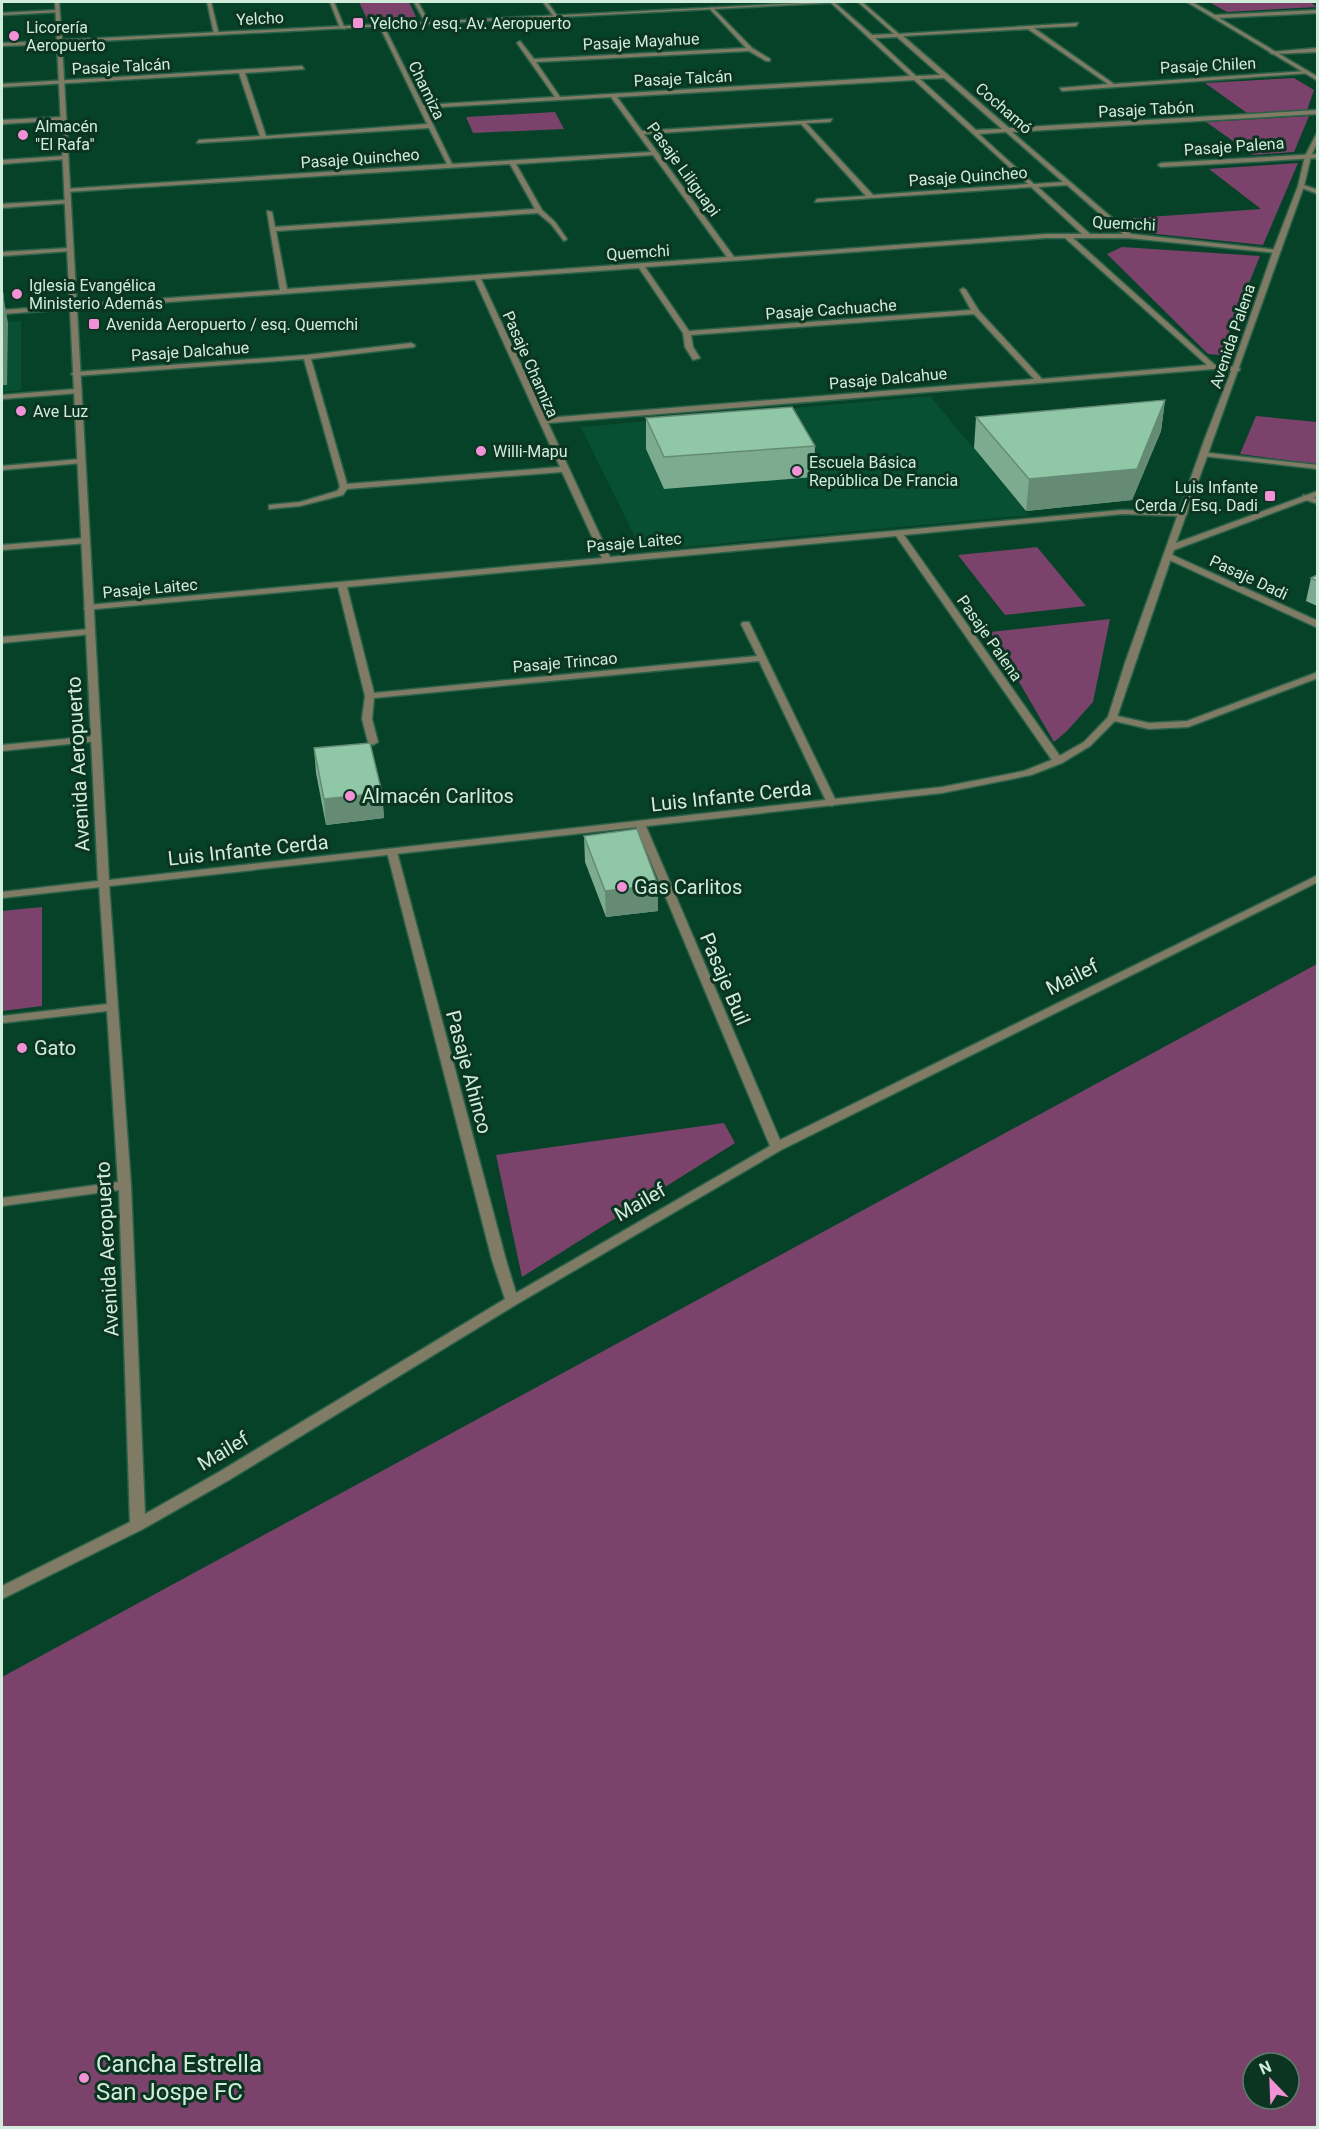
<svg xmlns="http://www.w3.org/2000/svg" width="1319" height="2129" font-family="Roboto,sans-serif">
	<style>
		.built { fill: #085033 }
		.green { fill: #7b436b; fill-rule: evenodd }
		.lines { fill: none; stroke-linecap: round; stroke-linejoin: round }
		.minor-casing { stroke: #2b6148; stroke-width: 3 }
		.tertiary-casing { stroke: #2b6148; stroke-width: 3 }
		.minor { fill: #7f7b65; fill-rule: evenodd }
		.tertiary { fill: #7f7b65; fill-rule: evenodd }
		.wall { fill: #7cab90 }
		.shaded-wall { fill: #658b75 }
		.building { fill: #90c7a7; stroke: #658b75; stroke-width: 1.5 }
		.poi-dot { fill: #f391d6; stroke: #0b3521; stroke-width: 2 }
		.labels { text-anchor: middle; stroke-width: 6; stroke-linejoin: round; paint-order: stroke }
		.far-street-label { font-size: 16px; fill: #d1ecdb; stroke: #0b3521 }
		.far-poi-label { font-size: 16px; fill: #d1ecdb; stroke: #0b3521; text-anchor: start }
		.street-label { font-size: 20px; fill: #d1ecdb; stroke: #0b3521 }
		.poi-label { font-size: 20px; fill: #d1ecdb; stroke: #0b3521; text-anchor: start }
		.near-poi-label { font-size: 24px; fill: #d1ecdb; stroke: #0b3521; text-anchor: start }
	</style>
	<rect width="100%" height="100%" fill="#064228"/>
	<g class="built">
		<polygon points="21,321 21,390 2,392 2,322"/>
		<polygon points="930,396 1029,515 660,549 639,545 581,427"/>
	</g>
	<g class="green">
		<polygon points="359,2 409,2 416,17 367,19"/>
		<polygon points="1209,2 1310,2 1317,7 1227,12"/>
		<polygon points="1294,78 1314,90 1307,110 1247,113 1205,83"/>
		<polygon points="555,112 564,129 473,133 466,117"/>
		<polygon points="1309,116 1294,152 1253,155 1206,122"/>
		<polygon points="1298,163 1263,245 1137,232 1121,219 1261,209 1209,169"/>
		<polygon points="1122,247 1260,256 1220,355 1208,354 1107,254"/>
		<polygon points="1256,416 1317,422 1317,464 1240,454"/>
		<polygon points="1037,547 1086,606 1005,615 958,555"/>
		<polygon points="1110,619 1093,702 1067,731 1054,742 990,632"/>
		<polygon points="42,907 42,1006 2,1011 2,911"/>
		<path d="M1317 964V2127H2V1677ZM1253 2063H1289V2099H1253Z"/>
		<polygon points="724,1123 735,1143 522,1277 496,1155"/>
	</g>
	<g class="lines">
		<defs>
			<g id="minor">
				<polygon points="207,2 211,2 219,35 214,34"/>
				<polygon points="330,2 334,2 345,29 340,28"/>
				<polygon points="414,2 418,2 430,24 426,24"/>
				<polygon points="543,2 547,2 558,17 554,17"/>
				<path d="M830 2H834L872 35 894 34 858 2H862L899 34 1078 23 1076 26 1034 28 1114 84 1307 71 1310 73 1062 91 1060 88 1108 84 1028 29 903 36 1009 128 1318 110V114L1012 132 1131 234 1278 250 1279 251 1276 253 1129 238H1073L1215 365 1236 367 1240 369 1239 371 1213 369 548 423 610 557 1122 510 1186 512 1187 514 1183 516 1122 514 904 535 1062 759V763H1054L896 536 347 587 374 693 757 656 741 624 743 622H749L837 803 832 806 827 803 759 661 374 698 372 719 378 742 373 745 368 742 362 719 365 696 338 587 85 610 84 608 88 605 602 558 562 472 347 489 343 495 300 506 269 509V505L300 502 337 491 340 487 304 359 75 376 71 374 75 372 307 355 411 343 415 345 414 347 311 359 347 484 560 467 475 280 2 314V310L280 290 267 211 272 212 275 227 535 209 510 164 66 192 64 189 447 164 429 128 197 143 199 140 260 136 239 73 2 87V84L302 66 304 69 245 73 266 136 427 124 379 25 384 26 423 105 555 97 517 43 520 41 534 59 746 48 710 9 712 7 752 48 770 59V61H766L749 51 536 62 560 97 910 76ZM897 37 940 75 916 76 875 38ZM944 78 1002 129 976 130 920 79ZM914 80 1028 184 873 195 806 123 830 122 832 119 642 131 617 97ZM611 97 651 152 452 164 425 108ZM801 124 866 196 817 199 815 202 1031 187 1082 234H1046L734 257 644 134ZM1006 132 1063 182 1034 184 979 134ZM653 155 727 257 287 289 276 231 538 213 551 224 564 241 567 239 555 222 542 210 516 164ZM1067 185 1123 234H1090L1038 187ZM1046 238H1065L1207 365 1042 379 979 311 966 290 963 288 960 290 971 310 689 331 645 267ZM639 268 683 333 685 347 693 360 700 358 693 347 691 335 974 314 1034 379 546 418 481 279Z"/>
				<polygon points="58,10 60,12 2,15 2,13"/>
				<polygon points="1318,48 1318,52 1272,54 1269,52"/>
				<polygon points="63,117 65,120 2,124 2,120"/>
				<polygon points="1318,154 1318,158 1161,167 1158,165 1161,163"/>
				<polygon points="65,156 67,159 2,164 2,160"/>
				<polygon points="1301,184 1318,190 1318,194 1299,187"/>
				<polygon points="67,200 69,203 2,208 2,204"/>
				<polygon points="69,248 71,249 71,251 2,256 2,252"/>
				<polygon points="76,389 79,389 79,393 2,399 2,395"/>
				<polygon points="1200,452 1318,465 1318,469 1203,456 1200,456"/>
				<polygon points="80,459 84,461 83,463 2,470 2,466"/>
				<polygon points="1303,495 1318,499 1318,504 1303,499"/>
				<polygon points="85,538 89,541 88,543 2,550 2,545"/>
				<polygon points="1168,553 1318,621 1318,628 1165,558 1165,554"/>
				<polygon points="90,629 93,630 93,634 2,643 2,637"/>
				<polygon points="1318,672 1318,678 1188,727 1149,729 1110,720 1108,718 1113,715 1149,723 1187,721"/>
				<polygon points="95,736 98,737 98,741 2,751 2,745"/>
				<polygon points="640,821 645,824 780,1140 1318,875 1318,882 781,1150 517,1304 229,1480 143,1529 2,1599 2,1586 130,1522 119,1190 2,1206 2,1198 118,1182 107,1011 2,1023 2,1016 107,1004 99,884 100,882 104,881 109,884 131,1185 145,1514 219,1472 505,1299 492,1260 387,852 388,850 396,850 397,852 506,1260 516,1293 770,1146 635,824"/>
			</g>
			<g id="tertiary">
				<polygon points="55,2 59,2 62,40 824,2 845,2 62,43 109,880 942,787 1024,771 1054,759 1084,742 1108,717 1125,663 1205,438 1232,369 1273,251 1298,186 1305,156 1318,131 1318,141 1311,156 1304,186 1176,543 1318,491 1318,496 1174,550 1116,720 1090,746 1062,763 1031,775 942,793 2,898 2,892 98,881 57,44 2,46 2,43 57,41"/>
				<polygon points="1187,2 1192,2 1215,15 1318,10 1318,13 1219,18 1318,77 1318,81"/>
			</g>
		</defs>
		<use href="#minor" class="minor-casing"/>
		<use href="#tertiary" class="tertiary-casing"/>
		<use href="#minor" class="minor"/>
		<use href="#tertiary" class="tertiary"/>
	</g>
	<g class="wall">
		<polygon points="1165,400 1161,431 1132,500 1026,511 974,448 976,417"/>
		<polygon points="646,418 815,446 814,477 664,489 646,449"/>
		<polygon points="1317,575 1317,606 1306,601 1311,578"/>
		<polygon points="314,748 382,793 384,818 326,825 316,773"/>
		<polygon points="584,836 658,885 658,911 606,917 585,862"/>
	</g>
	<g class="shaded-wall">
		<polygon points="3,294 8,323 7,385 2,385"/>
		<polygon points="1165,400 1161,431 1132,500 1026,511 1029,479"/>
		<polygon points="382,793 384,818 326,825 324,799"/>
		<polygon points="658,885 658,911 606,917 605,891"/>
	</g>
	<g class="building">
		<polygon points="3,294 2,355 2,295"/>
		<polygon points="1165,400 1137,469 1029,479 976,417"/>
		<polygon points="792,407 815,446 664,457 646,418"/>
		<polygon points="1317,575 1317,581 1311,578"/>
		<polygon points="370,743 382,793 324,799 314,748"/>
		<polygon points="637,829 658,885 605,891 584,836"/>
	</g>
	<g class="poi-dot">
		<rect x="352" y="17" width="12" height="12" rx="3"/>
		<circle cx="14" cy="36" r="6"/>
		<circle cx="23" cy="135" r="6"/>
		<circle cx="17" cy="294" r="6"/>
		<rect x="88" y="318" width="12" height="12" rx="3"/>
		<circle cx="21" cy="411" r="6"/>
		<circle cx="481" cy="451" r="6"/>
		<circle cx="797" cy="471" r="6"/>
		<rect x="1264" y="490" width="12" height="12" rx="3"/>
		<circle cx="350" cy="796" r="6"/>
		<circle cx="622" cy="887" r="6"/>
		<circle cx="22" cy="1048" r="6"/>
		<circle cx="84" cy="2078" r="6"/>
	</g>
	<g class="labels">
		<g class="far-street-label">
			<text transform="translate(260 18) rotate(-3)" y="6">Yelcho</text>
			<text transform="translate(641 41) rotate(-3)" y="6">Pasaje Mayahue</text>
			<text transform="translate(1208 65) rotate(-3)" y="6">Pasaje Chilen</text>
			<text transform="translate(121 66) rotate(-3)" y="6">Pasaje Talcán</text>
			<text transform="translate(683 78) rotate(-3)" y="6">Pasaje Talcán</text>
			<text transform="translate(427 90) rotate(64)" y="6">Chamiza</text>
			<text transform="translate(1004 108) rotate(41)" y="6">Cochamó</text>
			<text transform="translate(1146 109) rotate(-3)" y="6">Pasaje Tabón</text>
			<text transform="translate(1234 146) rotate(-4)" y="6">Pasaje Palena</text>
			<text transform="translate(360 158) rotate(-4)" y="6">Pasaje Quincheo</text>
			<text transform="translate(684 169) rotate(54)" y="6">Pasaje Liliguapi</text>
			<text transform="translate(968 176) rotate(-4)" y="6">Pasaje Quincheo</text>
			<text transform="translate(1124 223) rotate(3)" y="6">Quemchi</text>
			<text transform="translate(638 252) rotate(-4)" y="6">Quemchi</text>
			<text transform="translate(831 309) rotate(-4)" y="6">Pasaje Cachuache</text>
			<text transform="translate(1232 336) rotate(-71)" y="6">Avenida Palena</text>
			<text transform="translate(190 351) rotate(-4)" y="6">Pasaje Dalcahue</text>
			<text transform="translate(531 364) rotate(66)" y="6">Pasaje Chamiza</text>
			<text transform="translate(888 378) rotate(-5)" y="6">Pasaje Dalcahue</text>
			<text transform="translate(634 542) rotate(-5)" y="6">Pasaje Laitec</text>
			<text transform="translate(1249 577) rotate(25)" y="6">Pasaje Dadi</text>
			<text transform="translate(150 588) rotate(-5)" y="6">Pasaje Laitec</text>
			<text transform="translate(990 638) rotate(55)" y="6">Pasaje Palena</text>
			<text transform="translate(565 662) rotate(-5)" y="6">Pasaje Trincao</text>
		</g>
		<g class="far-poi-label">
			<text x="370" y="29">Yelcho / esq. Av. Aeropuerto</text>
			<text x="26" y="33">Licorería<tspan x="26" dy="18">Aeropuerto</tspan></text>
			<text x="35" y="132">Almacén<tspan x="35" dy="18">"El Rafa"</tspan></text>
			<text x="29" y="291">Iglesia Evangélica<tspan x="29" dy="18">Ministerio Además</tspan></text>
			<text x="106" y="330">Avenida Aeropuerto / esq. Quemchi</text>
			<text x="33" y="417">Ave Luz</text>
			<text x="493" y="457">Willi-Mapu</text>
			<text x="809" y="468">Escuela Básica<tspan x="809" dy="18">República De Francia</tspan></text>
			<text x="1258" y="493" text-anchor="end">Luis Infante<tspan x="1258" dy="18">Cerda / Esq. Dadi</tspan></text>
		</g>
		<g class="street-label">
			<text transform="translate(78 764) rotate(-93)" y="7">Avenida Aeropuerto</text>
			<text transform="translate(731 796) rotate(-6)" y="7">Luis Infante Cerda</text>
			<text transform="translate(248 850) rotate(-6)" y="7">Luis Infante Cerda</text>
			<text transform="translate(1072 977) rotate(-27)" y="7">Mailef</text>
			<text transform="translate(725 979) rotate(67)" y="7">Pasaje Buil</text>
			<text transform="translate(469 1072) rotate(75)" y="7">Pasaje Ahinco</text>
			<text transform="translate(640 1202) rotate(-30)" y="7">Mailef</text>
			<text transform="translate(107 1249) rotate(-93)" y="7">Avenida Aeropuerto</text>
			<text transform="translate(223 1451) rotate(-31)" y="7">Mailef</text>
		</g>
		<g class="poi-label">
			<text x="362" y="803">Almacén Carlitos</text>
			<text x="634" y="894">Gas Carlitos</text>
			<text x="34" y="1055">Gato</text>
		</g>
		<g class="near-poi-label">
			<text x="96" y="2072">Cancha Estrella<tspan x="96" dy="28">San Jospe FC</tspan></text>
		</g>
	</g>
	<rect width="1319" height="2129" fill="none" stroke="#d1ecdb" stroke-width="6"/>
	<g transform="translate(1271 2081) rotate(337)"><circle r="28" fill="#0b3521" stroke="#5a7e6b" stroke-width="1.5"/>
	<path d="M0-4.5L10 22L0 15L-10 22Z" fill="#f391d6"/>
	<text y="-9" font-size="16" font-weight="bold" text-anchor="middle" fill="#d1ecdb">N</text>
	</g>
</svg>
